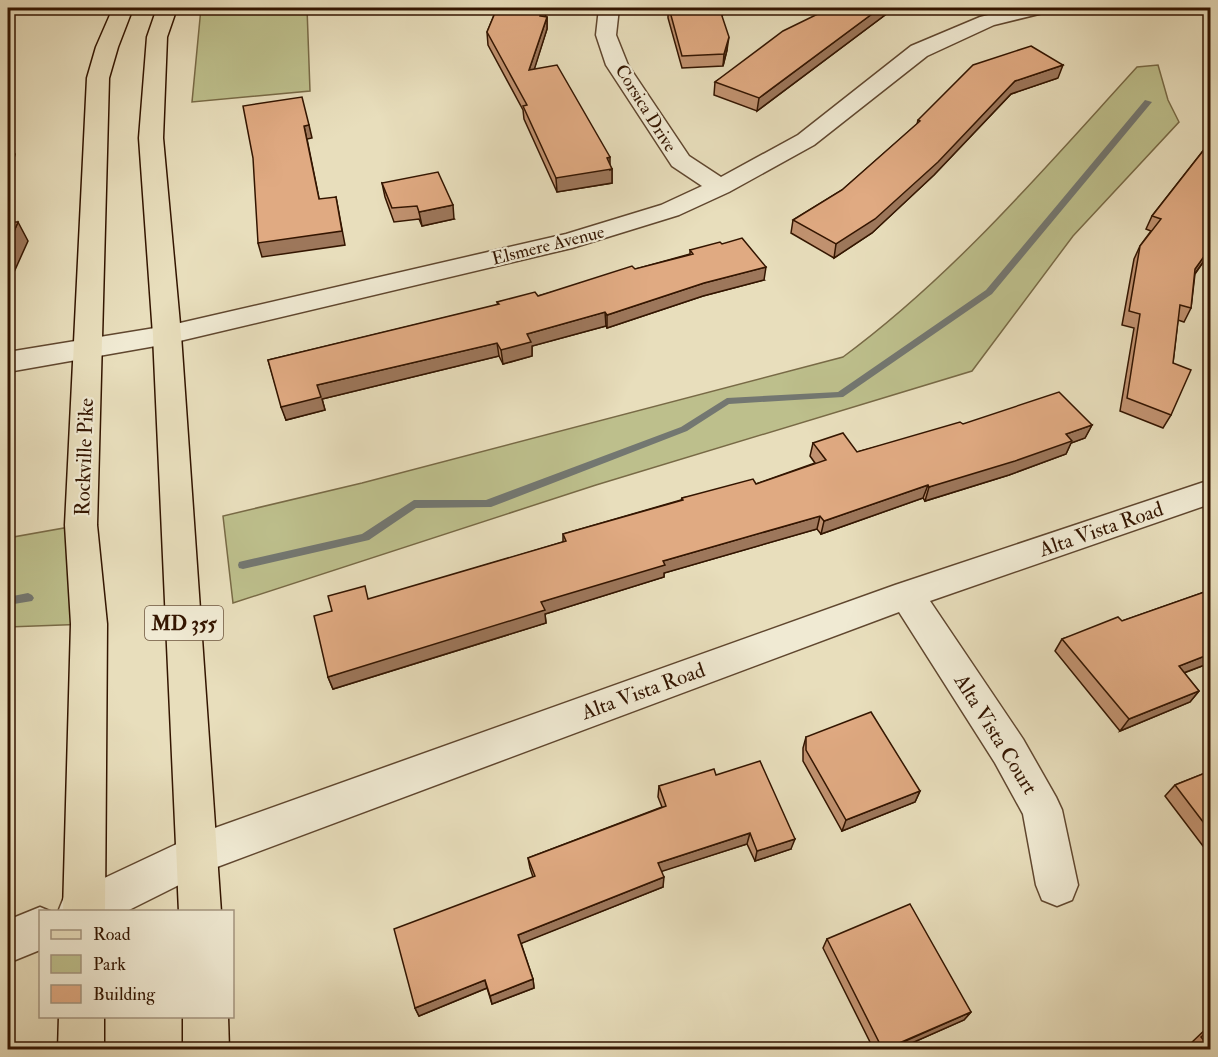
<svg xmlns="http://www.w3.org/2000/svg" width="1218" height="1057" font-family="'IM FELL Double Pica',serif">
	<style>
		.green { fill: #bdbf8c; stroke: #786a46; stroke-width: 1.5 }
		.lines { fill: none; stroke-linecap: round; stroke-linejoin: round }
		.stream { fill: #737771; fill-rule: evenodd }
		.minor-casing { stroke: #60472f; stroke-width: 3 }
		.primary-casing { stroke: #331500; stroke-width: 3 }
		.minor { fill: #f0ead3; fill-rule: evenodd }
		.primary { fill: #e8debc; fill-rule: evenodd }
		.wall { fill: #c19270; stroke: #331500; stroke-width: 1.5 }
		.shaded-wall { fill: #9d775b; stroke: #331500; stroke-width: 1.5 }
		.building { fill: #e0aa82; stroke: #331500; stroke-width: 1.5 }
		.labels { text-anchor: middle; stroke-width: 4.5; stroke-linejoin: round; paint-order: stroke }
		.far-street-label { font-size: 18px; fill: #331500; stroke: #f0ead3 }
		.shield { fill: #f0ead3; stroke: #6c553f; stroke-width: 1.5 }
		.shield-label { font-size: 20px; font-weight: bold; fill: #331500 }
		.street-label { font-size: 21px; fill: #331500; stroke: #f0ead3 }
	</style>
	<rect width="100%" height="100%" fill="#e8debc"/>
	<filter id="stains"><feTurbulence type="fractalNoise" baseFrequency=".00333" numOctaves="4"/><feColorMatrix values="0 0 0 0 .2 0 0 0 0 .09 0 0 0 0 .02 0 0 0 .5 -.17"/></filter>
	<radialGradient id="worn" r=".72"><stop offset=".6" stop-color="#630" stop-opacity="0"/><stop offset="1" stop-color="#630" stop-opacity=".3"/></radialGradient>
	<g class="green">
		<polygon points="201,8 307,8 310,91 192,102"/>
		<path d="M1158 65 1168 100 1179 122 1073 236 972 371 596 485 233 603 223 516 362 483 843 357C954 275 1044 169 1137 67Z"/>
		<polygon points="81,525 89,624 8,627 8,538"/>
	</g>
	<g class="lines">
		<g class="stream">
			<polygon points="1145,100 1152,102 992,294 843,397 729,404 687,431 491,507 416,508 369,540 243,569 239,568 238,565 239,562 243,561 362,534 414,500 486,500 681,427 727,398 838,392 986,290"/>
			<polygon points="28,593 32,595 34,598 32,601 8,605 8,597"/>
		</g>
		<defs>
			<g id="minor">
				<polygon points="599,8 619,8 616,35 628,65 689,156 721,177 798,135 911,46 980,17 1017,8 1050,8 1047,12 994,25 927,56 814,145 729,192 679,215 572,248 167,344 8,372 8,352 167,326 566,234 661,205 702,186 672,166 606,65 596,35"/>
				<polygon points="1210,480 1210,504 930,601 1023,739 1056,797 1062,810 1078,885 1072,900 1057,906 1042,900 1036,885 1023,814 995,763 899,612 209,870 125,912 58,912 64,897 198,834 895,585"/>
				<polygon points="40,907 52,912 40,912 40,950 8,963 8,920"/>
			</g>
			<g id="primary">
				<polygon points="113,8 133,8 118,47 109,78 97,525 107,624 105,912 63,912 71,624 65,525 87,78 96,47"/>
				<polygon points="157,8 177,8 167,37 163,138 181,335 221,912 179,912 153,335 139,138 147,37"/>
				<polygon points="59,1016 104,1016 104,1050 58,1050"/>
				<polygon points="183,1016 228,1016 229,1050 183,1050"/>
			</g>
		</defs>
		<use href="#minor" class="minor-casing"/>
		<use href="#primary" class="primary-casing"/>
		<use href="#minor" class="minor"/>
		<use href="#primary" class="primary"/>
	</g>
	<g class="wall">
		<polygon points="497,8 548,8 545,17 547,17 547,29 534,69 610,166 612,169 612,183 557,192 524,119 523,110 488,45 487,32"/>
		<polygon points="668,8 724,8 722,17 727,50 723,66 682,68 668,18"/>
		<polygon points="830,8 909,8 905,10 893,9 757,111 714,95 715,82"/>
		<polygon points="1058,78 1011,94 934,175 872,233 834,258 791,233 793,220 842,190 917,124 918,120"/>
		<polygon points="1210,142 1210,250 1206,258 1195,274 1191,308 1184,322 1178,320 1173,363 1171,415 1163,428 1120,411 1134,328 1122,325 1134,259 1140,246 1151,231 1146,229 1152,216"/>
		<polygon points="382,183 454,219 422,226 419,219 394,222 385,197"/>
		<polygon points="690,250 764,280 703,296 607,328 606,326 532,346 532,356 503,364 499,356 322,399 325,410 286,420 268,360 498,305 497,302 538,296 690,254"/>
		<polygon points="963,424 1092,425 1085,438 1071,443 1066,454 1009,475 925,501 923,498 821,534 817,529 664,573 664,577 545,614 546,623 333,689 328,677 332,611 563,542 563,534 681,500 682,498 756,484 815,463 810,456 813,443 857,452"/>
		<polygon points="1210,590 1210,663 1184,673 1199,691 1190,702 1120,731 1055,651 1062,639 1122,621"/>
		<polygon points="806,737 920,791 915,802 842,831 803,761 803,748"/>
		<polygon points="1210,771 1210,854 1209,854 1165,796 1175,785"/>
		<polygon points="716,775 791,849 755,861 747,844 661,871 663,887 521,943 533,979 534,988 492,1004 487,988 419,1016 415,1008 533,877 530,868 528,858 662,807 658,797 659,786"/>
		<polygon points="827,939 971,1012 964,1020 896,1050 874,1050 823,948"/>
		<polygon points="1210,1025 1210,1050 1194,1050 1189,1045"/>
	</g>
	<g class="shaded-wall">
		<polygon points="543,8 548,8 541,29 540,16"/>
		<polygon points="722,8 724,8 720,26 721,13"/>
		<polygon points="880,8 893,8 893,9 757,111 759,98"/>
		<polygon points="547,17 547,29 530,83 529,70"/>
		<polygon points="729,37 727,50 723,66 724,54"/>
		<polygon points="1063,65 1058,78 1011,94 934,175 872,233 834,258 836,244 1015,81"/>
		<polygon points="309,125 312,138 307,139 322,213 304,126"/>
		<polygon points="8,141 15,154 8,185"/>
		<polygon points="610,157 610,170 612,169 612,183 557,192 556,178"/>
		<polygon points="336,197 345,245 262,257 258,243"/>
		<polygon points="453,205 454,219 422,226 419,212"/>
		<polygon points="18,222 28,241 10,281 8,276 8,245"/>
		<polygon points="1210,248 1206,258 1188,283 1195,269"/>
		<polygon points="766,267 764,280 703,296 607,328 607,315 704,283"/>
		<polygon points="605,312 606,326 532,346 532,356 503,364 501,350 527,334"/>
		<polygon points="497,343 499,356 322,399 325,410 286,420 281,407 317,385"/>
		<polygon points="1092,425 1085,438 1071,443 1066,454 1009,475 925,501 929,487 1066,434"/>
		<polygon points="928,485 923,498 821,534 824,521"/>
		<polygon points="820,516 817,529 664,573 664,577 545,614 546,623 333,689 328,677 541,602 663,561"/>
		<polygon points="1210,654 1210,663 1170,678 1179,666"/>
		<polygon points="1199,691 1190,702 1120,731 1129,719"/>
		<polygon points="920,791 915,802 842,831 846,820"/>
		<polygon points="750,833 747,844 657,873 658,863"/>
		<polygon points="795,839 791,849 755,861 757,851"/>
		<polygon points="664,877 663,887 520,944 518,935"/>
		<polygon points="533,979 534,988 492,1004 490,996"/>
		<polygon points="485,980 487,988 419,1016 415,1008"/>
		<polygon points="971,1012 964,1020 896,1050 885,1050"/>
	</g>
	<g class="building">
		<polygon points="497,8 543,8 540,16 547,17 529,70 557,65 610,157 607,158 612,169 556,178 523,106 527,105 487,32"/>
		<polygon points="669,8 722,8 721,13 729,37 724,54 682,56"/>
		<polygon points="830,8 880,8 759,98 715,82 783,31"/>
		<polygon points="1031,46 1063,65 1015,81 938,162 875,219 836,244 793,220 842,190 920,121 918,120 973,65"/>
		<polygon points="302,97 309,125 304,126 319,199 336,197 342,231 258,243 253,158 243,106"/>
		<polygon points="1210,142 1210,241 1209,243 1210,244 1210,248 1195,269 1191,308 1180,305 1173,363 1191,370 1171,415 1127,398 1140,314 1129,311 1140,246 1161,219 1152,216"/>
		<polygon points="438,172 453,205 419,212 417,206 392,208 382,183"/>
		<polygon points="8,222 18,222 8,245"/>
		<polygon points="742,238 766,267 704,283 607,315 605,312 527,334 531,342 501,350 497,343 317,385 321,397 281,407 268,360 499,304 497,302 535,292 538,296 632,266 635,269 693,254 690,250 720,242 722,244"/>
		<polygon points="1059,392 1092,425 1066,434 1072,441 1015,461 929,487 928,485 824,521 820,516 663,561 665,565 541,602 545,610 328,677 314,616 332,611 328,596 365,586 368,599 566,541 563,534 683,500 682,498 753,479 756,484 826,460 813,443 843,433 857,452 960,422 963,424"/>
		<polygon points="1210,590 1210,654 1179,666 1199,691 1129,719 1062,639 1118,617 1122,621"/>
		<polygon points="871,712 920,791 846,820 806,750 806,737"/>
		<polygon points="760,761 795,839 757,851 750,833 658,863 664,877 518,935 533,979 490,996 485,980 415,1008 394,929 535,876 528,858 666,806 659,786 714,769 716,775"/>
		<polygon points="1210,771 1210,831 1175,785"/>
		<polygon points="910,904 971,1012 883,1050 827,939"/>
		<polygon points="1210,1029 1210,1047 1201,1037"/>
	</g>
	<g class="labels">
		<g class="far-street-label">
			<text transform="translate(646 108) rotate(58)" y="6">Corsica Drive</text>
			<text transform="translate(548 245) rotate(-14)" y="6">Elsmere Avenue</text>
		</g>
		<rect class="shield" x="145" y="606" width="78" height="34" rx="4.5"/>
		<g class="shield-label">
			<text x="184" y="630">MD 355</text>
		</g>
		<g class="street-label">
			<text transform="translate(84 457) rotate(-88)" y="7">Rockville Pike</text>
			<text transform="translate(1101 529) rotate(-19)" y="7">Alta Vista Road</text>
			<text transform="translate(643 691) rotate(-20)" y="7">Alta Vista Road</text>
			<text transform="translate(996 734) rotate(58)" y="7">Alta Vista Court</text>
		</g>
	</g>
	<rect width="1218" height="1057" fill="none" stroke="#e8debc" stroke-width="30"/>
	<rect x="9" y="9" width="1200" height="1039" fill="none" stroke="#331500" stroke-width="3"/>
	<rect x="15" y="15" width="1188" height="1027" fill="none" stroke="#331500" stroke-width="1.5"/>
	<rect x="39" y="910" width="195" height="108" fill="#f0ead3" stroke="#a4957f" stroke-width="1.5"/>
	<rect x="51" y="930" width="30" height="9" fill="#e8debc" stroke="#a4957f" stroke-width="1.5"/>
	<text x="93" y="940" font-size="18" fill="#331500">Road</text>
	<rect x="51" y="955" width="30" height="18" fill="#bdbf8c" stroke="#a4957f" stroke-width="1.5"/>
	<text x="93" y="970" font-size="18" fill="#331500">Park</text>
	<rect x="51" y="985" width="30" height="18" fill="#e0aa82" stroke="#a4957f" stroke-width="1.5"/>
	<text x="93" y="1000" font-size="18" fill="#331500">Building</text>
	<rect width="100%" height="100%" filter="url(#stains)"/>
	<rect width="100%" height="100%" fill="url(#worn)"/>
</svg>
